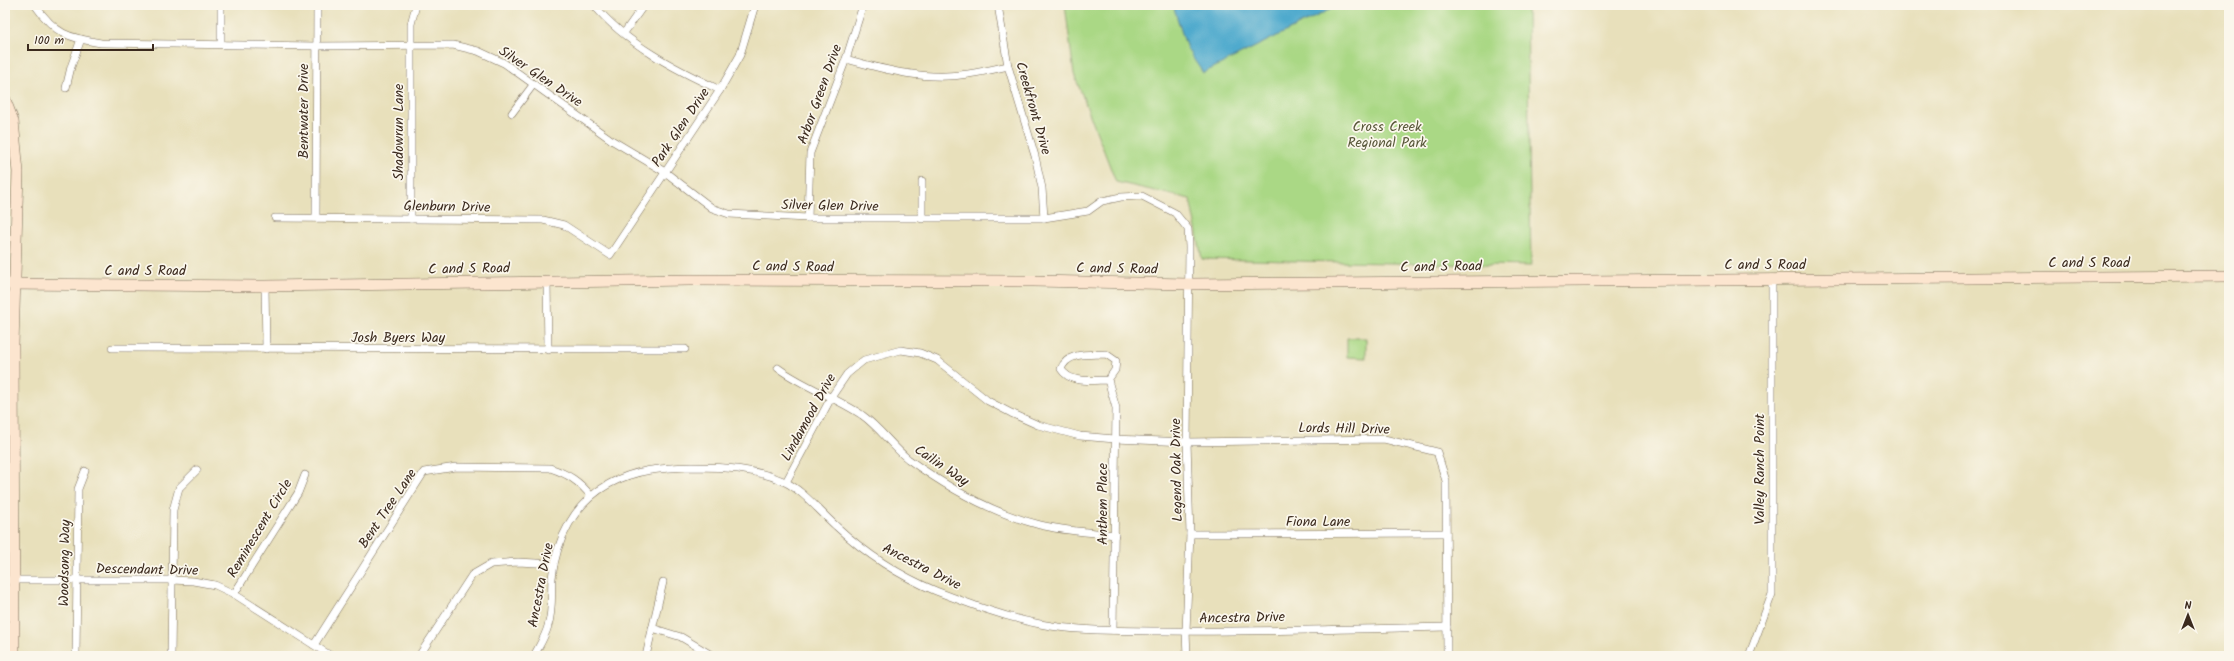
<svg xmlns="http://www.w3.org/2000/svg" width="2234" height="661" font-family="Kalam,sans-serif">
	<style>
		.park { fill: #aad885; stroke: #728152 }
		.water { fill: #50aacd; stroke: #466a76 }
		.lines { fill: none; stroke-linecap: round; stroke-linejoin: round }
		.minor-casing { stroke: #786a55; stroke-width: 8 }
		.secondary-casing { stroke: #786a55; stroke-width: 12 }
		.minor { stroke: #fff; stroke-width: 7 }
		.secondary { stroke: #fce5cf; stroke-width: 11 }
		.labels { text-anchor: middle; stroke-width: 3.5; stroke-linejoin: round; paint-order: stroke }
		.street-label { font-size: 14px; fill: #3b2a1e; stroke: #fbf7ec }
		.park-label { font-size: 14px; fill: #575638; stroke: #fbf7ec }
	</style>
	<rect width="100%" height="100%" fill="#fbf7ec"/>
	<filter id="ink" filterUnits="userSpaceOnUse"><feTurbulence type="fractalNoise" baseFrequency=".025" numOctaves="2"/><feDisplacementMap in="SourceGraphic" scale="8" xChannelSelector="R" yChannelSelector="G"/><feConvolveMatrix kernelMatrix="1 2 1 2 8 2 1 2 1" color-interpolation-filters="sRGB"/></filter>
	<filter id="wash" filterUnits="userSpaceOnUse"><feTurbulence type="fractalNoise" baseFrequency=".012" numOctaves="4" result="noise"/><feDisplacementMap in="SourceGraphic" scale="16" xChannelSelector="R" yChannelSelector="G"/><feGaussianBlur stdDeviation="0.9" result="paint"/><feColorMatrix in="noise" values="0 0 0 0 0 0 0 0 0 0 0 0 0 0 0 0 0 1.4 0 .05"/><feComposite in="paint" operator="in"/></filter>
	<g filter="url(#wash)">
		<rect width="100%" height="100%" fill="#e8e0bb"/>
		<g class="park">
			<polygon points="1065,5 1527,5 1531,266 1202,259 1190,199 1116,182 1074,74"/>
			<polygon points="1347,338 1366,338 1366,358 1347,357"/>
		</g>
		<polygon class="water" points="1173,5 1339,5 1203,73 1187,49"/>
	</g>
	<g filter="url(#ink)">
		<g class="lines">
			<defs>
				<g id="minor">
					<path d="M35 5C56 35 67 37 101 43L317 46 453 45 478 51 504 63 613 141 665 172 712 208 729 214 808 218H1044L1088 211 1102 201 1121 197 1142 196 1175 213 1188 229 1189 247 1187 442 1190 534 1186 631 1187 656"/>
					<polyline points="221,5 221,44"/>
					<path d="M594 5C626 44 675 69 720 90"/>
					<polyline points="998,5 1008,66 1035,156 1042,188 1044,218"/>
					<polyline points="624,33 644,5"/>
					<path d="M846 59C885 70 927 81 968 74 982 72 995 69 1008 66"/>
					<polyline points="66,88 71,67 81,39"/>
					<polyline points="512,113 533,85"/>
					<polyline points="922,181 922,219"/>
					<polyline points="275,218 543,220 564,225 610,255 720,90 740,55 755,5"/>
					<polyline points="316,218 317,5"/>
					<polyline points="808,218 810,153 846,59 863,5"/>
					<polyline points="411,219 411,24 416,5"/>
					<polyline points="547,282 548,350"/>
					<polyline points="265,286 266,349"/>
					<polyline points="112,348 685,349"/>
					<polyline points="5,364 13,364"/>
					<path d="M778 368C804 387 835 397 862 415 879 427 892 446 908 459 948 488 991 513 1040 525 1064 531 1090 532 1115 535"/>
					<path d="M1108 380C1092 380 1070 384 1061 369 1068 351 1090 355 1106 354L1116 361 1115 370 1108 380 1116 408 1113 630"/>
					<polyline points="786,482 832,396 847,374 864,360 901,350 920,353 937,360 988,401 1011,413 1038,425 1080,436 1115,439 1187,442 1384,439 1437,452 1446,481 1447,656"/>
					<polyline points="1190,534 1446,533"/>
					<polyline points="5,580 171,580 193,581 215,585 234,594 331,656"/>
					<polyline points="234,594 298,493 305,475"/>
					<polyline points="652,628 681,637 713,656"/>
					<path d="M314 645 424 472 456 467 550 468C568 474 579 481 591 496"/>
					<polyline points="76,656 78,489 85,471"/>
					<polyline points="171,656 173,510 179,488 197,470"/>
					<polyline points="419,656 472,575 491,564 518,562 554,564"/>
					<path d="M534 656C539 646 545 637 548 626 553 611 551 594 552 578 556 540 574 503 609 484 636 469 662 468 692 467 724 467 753 468 783 481 803 490 820 512 836 526 865 553 900 576 936 591 970 604 1004 617 1040 624 1080 632 1123 630 1164 631 1258 632 1353 629 1447 627"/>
					<polyline points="646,656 663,582"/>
					<polyline points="1749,656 1772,594 1772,278"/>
				</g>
				<g id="secondary">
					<polyline points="5,100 13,121 18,172 13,345 14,656"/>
					<polyline points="5,284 265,286 690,280 1033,281 1189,284 2229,276"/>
				</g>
			</defs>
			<use href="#minor" class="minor-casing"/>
			<use href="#secondary" class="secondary-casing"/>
			<use href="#minor" class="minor"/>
			<use href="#secondary" class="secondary"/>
		</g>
	</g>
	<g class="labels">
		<g class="street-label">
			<text transform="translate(541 76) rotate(34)" y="5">Silver Glen Drive</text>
			<text transform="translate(819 94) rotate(-70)" y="5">Arbor Green Drive</text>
			<text transform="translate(1034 108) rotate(74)" y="5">Creekfront Drive</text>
			<text transform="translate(303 111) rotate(-90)" y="5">Bentwater Drive</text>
			<text transform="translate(680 127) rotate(-56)" y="5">Park Glen Drive</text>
			<text transform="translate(398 132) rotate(-90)" y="5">Shadowrun Lane</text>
			<text transform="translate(830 205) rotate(1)" y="5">Silver Glen Drive</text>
			<text transform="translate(447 206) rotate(1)" y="5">Glenburn Drive</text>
			<text x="2089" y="267">C and S Road</text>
			<text x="1765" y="269">C and S Road</text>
			<text transform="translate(793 266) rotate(1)" y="5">C and S Road</text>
			<text transform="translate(1441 266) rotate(-1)" y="5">C and S Road</text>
			<text transform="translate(469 268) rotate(-1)" y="5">C and S Road</text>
			<text transform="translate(1117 268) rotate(1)" y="5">C and S Road</text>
			<text x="145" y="275">C and S Road</text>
			<text x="398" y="342">Josh Byers Way</text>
			<text transform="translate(808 417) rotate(-61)" y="5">Lindamood Drive</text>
			<text transform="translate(1344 428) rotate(1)" y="5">Lords Hill Drive</text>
			<text transform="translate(942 465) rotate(34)" y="5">Cailin Way</text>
			<text transform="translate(1759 469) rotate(-90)" y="5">Valley Ranch Point</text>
			<text transform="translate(1176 470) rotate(-91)" y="5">Legend Oak Drive</text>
			<text transform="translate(1102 504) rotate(-90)" y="5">Anthem Place</text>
			<text transform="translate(387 508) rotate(-56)" y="5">Bent Tree Lane</text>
			<text x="1318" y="526">Fiona Lane</text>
			<text transform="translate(259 528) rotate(-59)" y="5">Reminescent Circle</text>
			<text transform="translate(64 563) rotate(-89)" y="5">Woodsong Way</text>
			<text transform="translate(922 566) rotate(27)" y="5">Ancestra Drive</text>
			<text transform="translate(147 569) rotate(1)" y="5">Descendant Drive</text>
			<text transform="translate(540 585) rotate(-79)" y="5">Ancestra Drive</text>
			<text transform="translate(1242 617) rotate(-1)" y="5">Ancestra Drive</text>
		</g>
		<g class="park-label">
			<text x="1387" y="131">Cross Creek<tspan x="1387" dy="16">Regional Park</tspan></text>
		</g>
	</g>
	<rect width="2234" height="661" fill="none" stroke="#fbf7ec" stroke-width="20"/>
	<g transform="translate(2188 615)" stroke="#fbf7ec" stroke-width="3" paint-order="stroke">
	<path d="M0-3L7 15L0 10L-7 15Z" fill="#3b2a1e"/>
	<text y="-6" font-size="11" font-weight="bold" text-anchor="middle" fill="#3b2a1e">N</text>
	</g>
	<path d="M28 44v6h125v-6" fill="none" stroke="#3b2a1e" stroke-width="2"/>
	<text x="34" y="44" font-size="12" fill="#3b2a1e" stroke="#fbf7ec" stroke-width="3" paint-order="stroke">100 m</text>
</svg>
